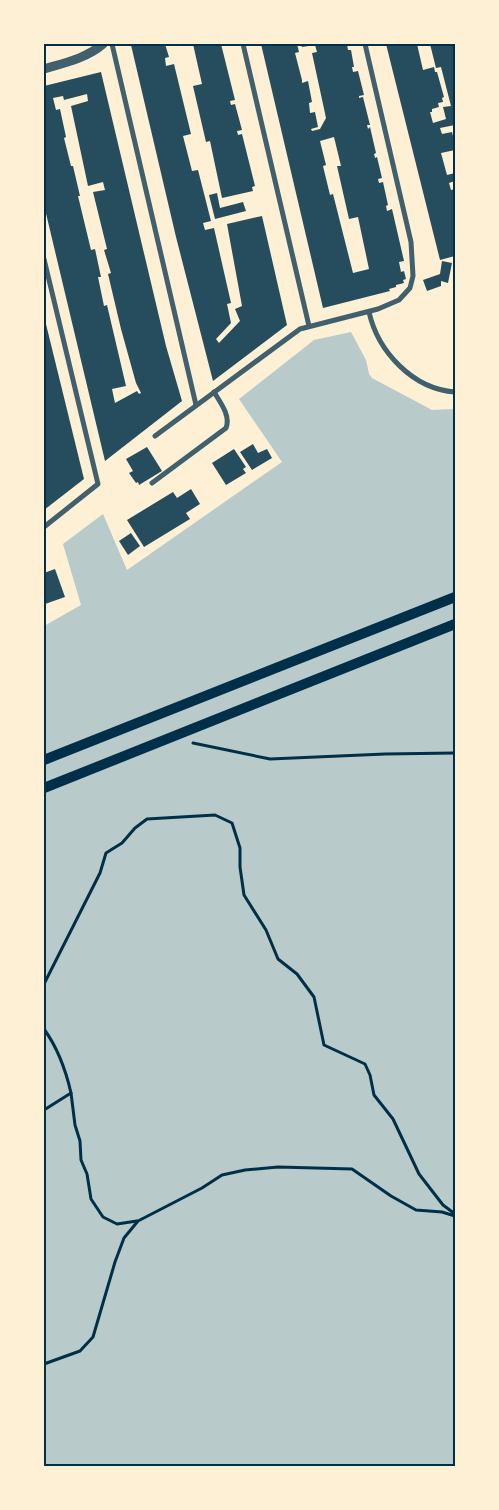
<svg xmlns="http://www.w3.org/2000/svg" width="499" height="1510" font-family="Manrope,sans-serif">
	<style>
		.green { fill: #b9caca }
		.building { fill: #264d5e; fill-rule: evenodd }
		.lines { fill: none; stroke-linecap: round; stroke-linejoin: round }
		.path { stroke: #003049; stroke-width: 3 }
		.minor { stroke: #3f606c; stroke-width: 5 }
		.tertiary { stroke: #3f606c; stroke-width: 9 }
		.secondary { stroke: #003049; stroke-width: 10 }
		.neatline { fill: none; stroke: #003049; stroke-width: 2 }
	</style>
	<rect width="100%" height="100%" fill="#fdf0d5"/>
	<polygon class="green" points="351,332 366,360 369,374 372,378 432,410 455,409 455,1466 44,1466 44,626 81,605 63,544 103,514 127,570 282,462 239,399 314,340"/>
	<g class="building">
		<polygon points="132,44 165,44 169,57 165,58 166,66 174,64 191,134 183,136 192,171 198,170 211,221 203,223 205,230 214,228 231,303 227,304 231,323 216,339 219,343 240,321 235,309 242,306 227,224 262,216 287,325 213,381 176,237 131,45"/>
		<polygon points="193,44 221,44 235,100 230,101 231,105 235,104 242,130 237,131 238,135 242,134 255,186 252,187 253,191 222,198 210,141 206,142 193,86 202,84"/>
		<path d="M261 44H297L299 52 295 53 302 80V83L308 81 312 102 309 103 310 113 315 112 318 127 311 129 312 131 320 129 326 118 312 53 317 52 315 45 302 47 301 44H347L348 50H351L354 67H352L353 72 358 71 364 95 359 96V98L363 97 370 125H367L368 129 370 127 376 153 374 154 375 158 377 157 382 178 378 179 379 183 383 182 388 205 386 206 387 211 392 209 404 261 399 262 401 272 404 271 406 279 403 280 404 283 396 285V287L389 289 390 291 323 308ZM334 137 341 166H337L349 219 358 217 369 269 353 273 333 194 330 195 323 166 326 165 320 141Z"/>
		<polygon points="386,44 417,44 423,70 434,67 435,72 437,72 444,97 442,98 443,102 438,103 439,107 432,109 432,112 430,112 433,123 446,119 443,107 451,106 441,67 436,68 430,44 455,44 455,125 440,128 442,134 452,132 455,144 455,150 441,153 447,175 455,173 455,181 449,183 451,190 455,189 455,256 440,260"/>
		<path d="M101 72 166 346 182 401 105 461 44 205V86ZM87 94 88 101 71 106 88 186 103 182 105 190 93 192 107 249 104 250 111 273 108 274 121 329 136 383 141 393 139 394 137 391 115 403 112 389 126 386 107 305 104 306 98 277H101L95 249 91 250 78 196H80L73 166H71L64 138 66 137 60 109 56 110 53 98 63 96 64 100Z"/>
		<polygon points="217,193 220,208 243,202 246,211 215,219 209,195"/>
		<polygon points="442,261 452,263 448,283 441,281 441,286 427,291 423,280 440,274"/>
		<polygon points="44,316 84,479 44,510"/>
		<polygon points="253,444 258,453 267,449 272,458 252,470 240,452"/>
		<polygon points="147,447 162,471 139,485 138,482 136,483 129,473 133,471 126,459"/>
		<polygon points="234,449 246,467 243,469 246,473 226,485 212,463"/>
		<polygon points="191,489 200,504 186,513 190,519 144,547 127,520 173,492 177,498"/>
		<polygon points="131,533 140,546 128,555 119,541"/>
		<polygon points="55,569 65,597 45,604 44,600 44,573"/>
	</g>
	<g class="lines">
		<g class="path">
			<polyline points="193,743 270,759 385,754 455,753"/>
			<polyline points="44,984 100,873 106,853 122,843 135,828 147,819 215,815 232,823 240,848 240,867 244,895 266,930 278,959 297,974 314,997 324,1045 365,1064 370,1075 374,1095 393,1119 419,1174 443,1205 455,1214"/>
			<path d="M44 1029C57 1047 66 1071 71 1093L44 1110"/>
			<polyline points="71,1093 75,1125 80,1141 81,1160 87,1174 91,1199 103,1217 117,1224 137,1221"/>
			<polyline points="44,1364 80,1351 93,1337 115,1262 124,1238 138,1221 202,1188 222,1175 245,1170 278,1167 352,1169 391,1196 416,1210 442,1212 455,1216"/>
		</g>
		<g class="minor">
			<polyline points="112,44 196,405"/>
			<polyline points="243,44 309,326"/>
			<polyline points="44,259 98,484 44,527"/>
			<path d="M369 312C378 352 413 389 455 392"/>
			<polyline points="155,436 300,329 378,309 399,300 410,288 413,276 411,242 365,44"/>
			<path d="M152 483 226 428C231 416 220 402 214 392"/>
		</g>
		<path class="tertiary" d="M44 69C64 63 87 58 103 44"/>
		<g class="secondary">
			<polyline points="44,760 455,597"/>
			<polyline points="44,788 455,624"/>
		</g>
	</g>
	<rect width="499" height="1510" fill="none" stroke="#fdf0d5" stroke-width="90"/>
	<rect x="45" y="45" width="409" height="1420" class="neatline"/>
</svg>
